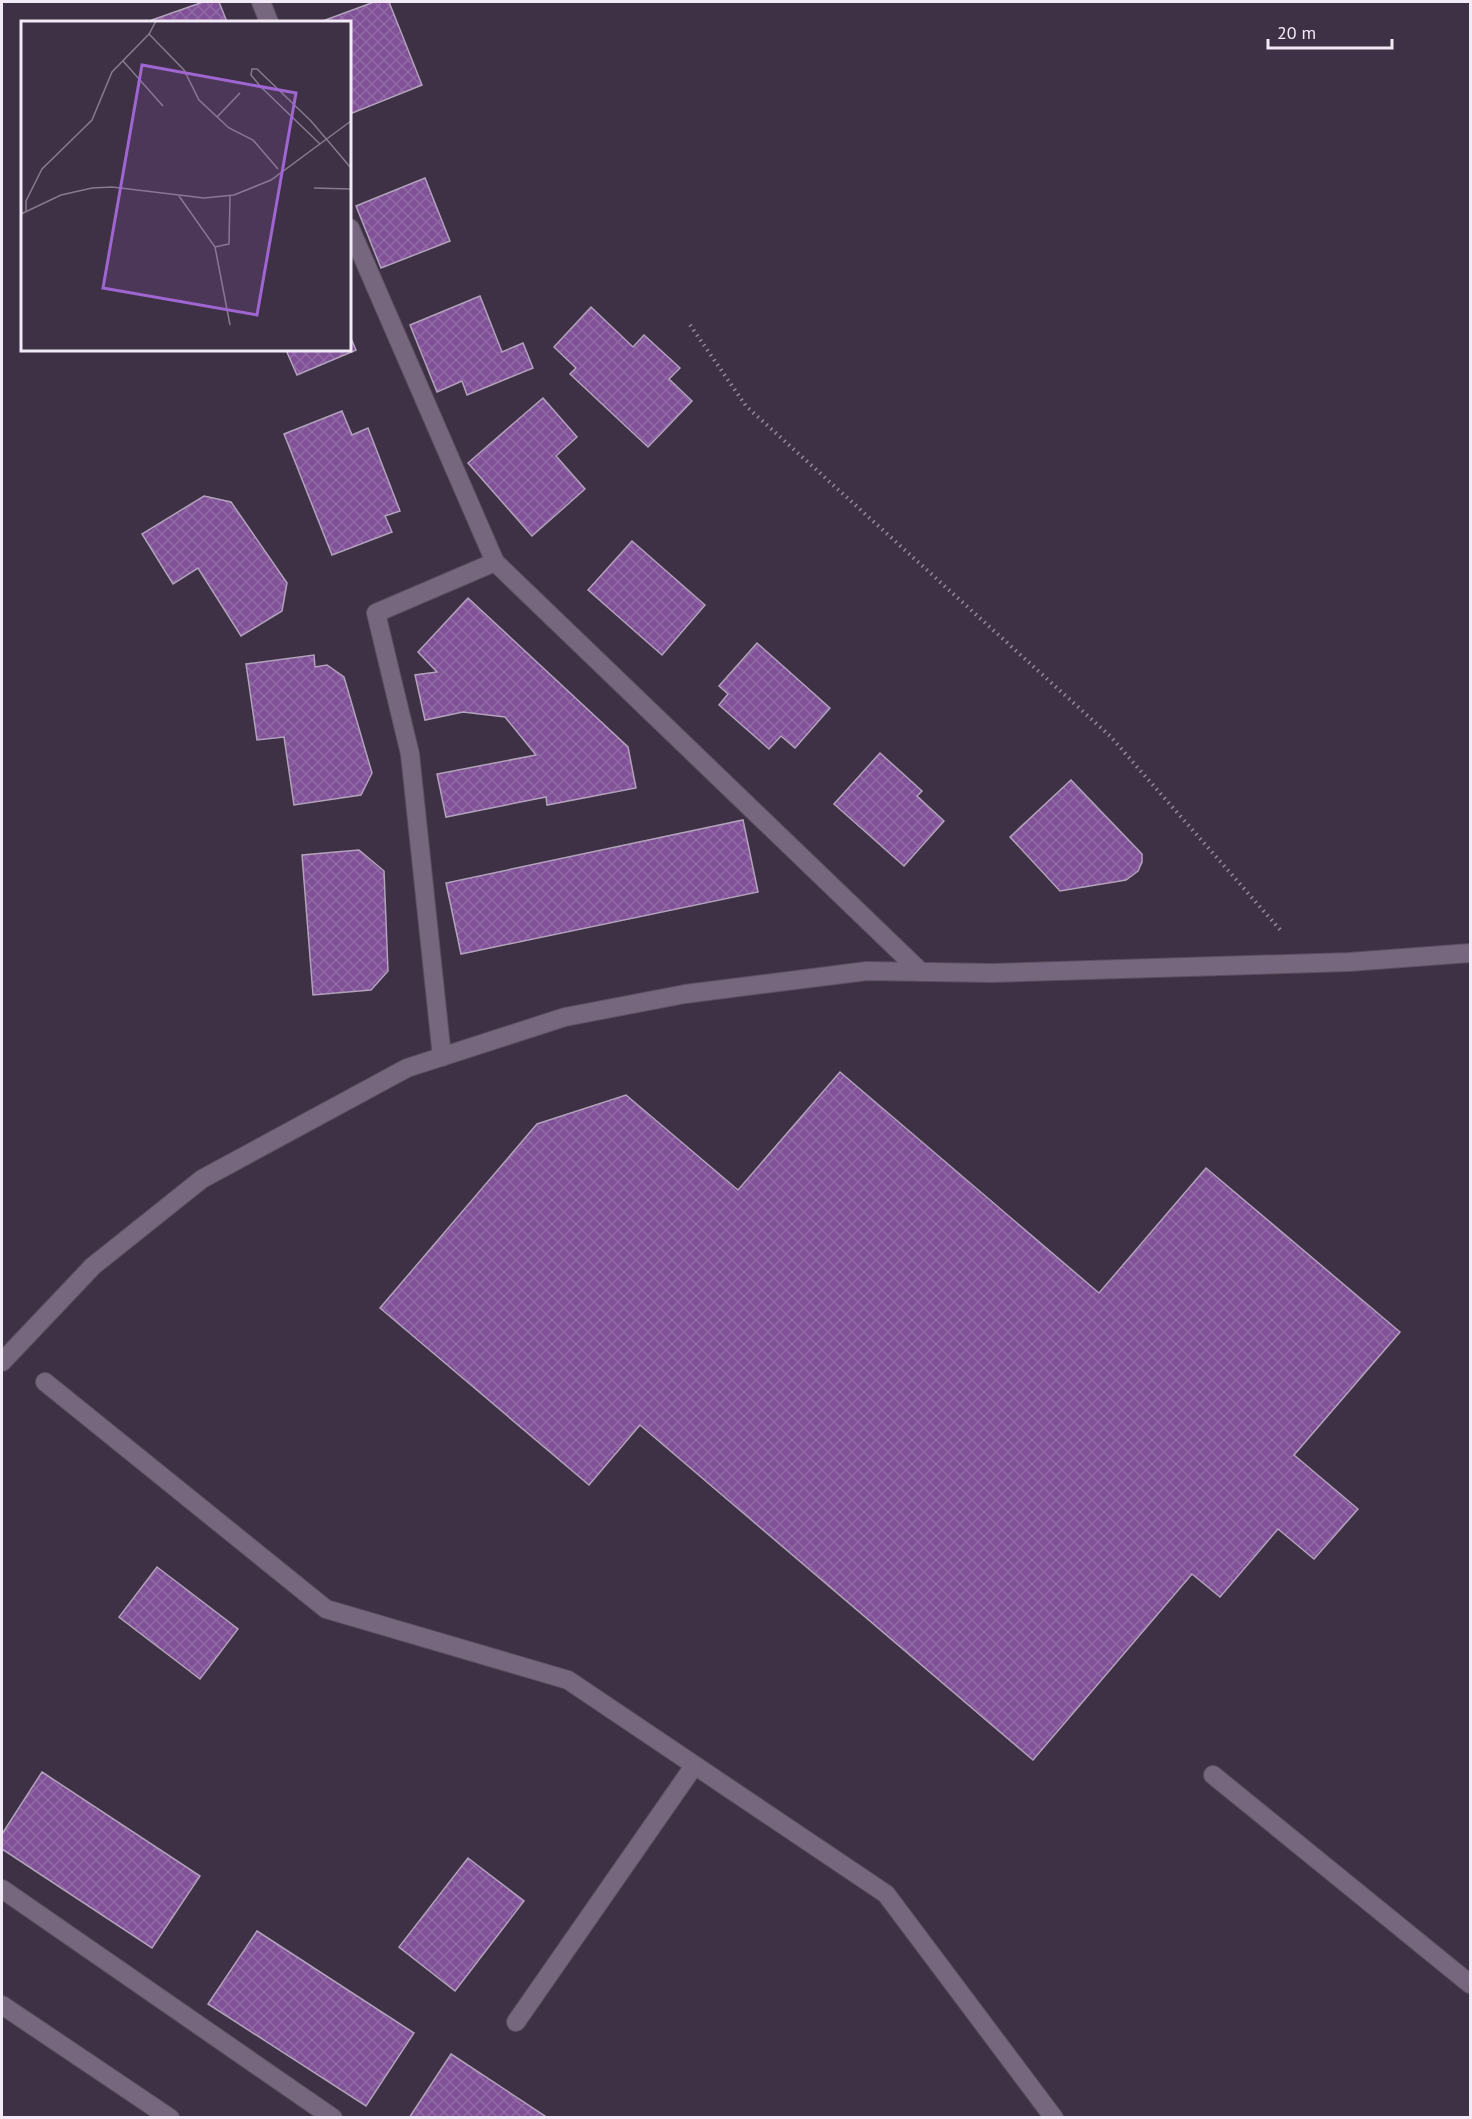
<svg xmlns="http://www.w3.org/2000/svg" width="1472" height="2119" font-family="'PT Sans',sans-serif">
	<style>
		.building { fill: url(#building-cross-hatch); stroke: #b2a2bb; stroke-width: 1.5 }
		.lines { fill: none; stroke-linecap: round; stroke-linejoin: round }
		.minor-casing { stroke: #5a4f60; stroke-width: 20 }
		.path { stroke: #958a9b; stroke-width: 4; stroke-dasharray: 1.5 4.5; stroke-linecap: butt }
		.minor { stroke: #76667e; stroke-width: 18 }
		.inset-road { fill: none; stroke: #867a8c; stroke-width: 1.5 }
		.view { fill: #9f65d0; fill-opacity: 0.15; stroke: #9f65d0; stroke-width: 3 }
		.inset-edge { fill: none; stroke: #f2eaf7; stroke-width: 3 }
	</style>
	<defs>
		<pattern id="building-cross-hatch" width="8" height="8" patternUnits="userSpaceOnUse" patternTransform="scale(1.5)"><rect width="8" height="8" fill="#805197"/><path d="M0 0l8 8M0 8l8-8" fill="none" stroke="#926aa6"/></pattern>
	</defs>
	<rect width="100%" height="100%" fill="#3e3045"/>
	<g class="building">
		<polygon points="203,2 219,2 227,22 153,22 152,20"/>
		<polygon points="374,2 389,2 422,85 350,114 350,22 320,22"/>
		<polygon points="425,178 450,241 381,268 356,206"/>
		<polygon points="480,296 502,352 523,343 533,368 467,395 462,381 437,392 410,325"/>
		<polygon points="591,307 633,347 644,335 680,368 669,379 692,401 648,447 570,374 576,368 554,347"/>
		<polygon points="350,336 356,350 297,375 286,350 350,350"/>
		<polygon points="543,398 577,437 556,456 585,489 532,536 468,463"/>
		<polygon points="342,411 352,435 368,428 400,511 385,516 392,532 332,555 284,434"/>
		<polygon points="204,496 231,502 287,583 282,611 241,636 198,568 173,584 142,534"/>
		<polygon points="632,541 705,605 662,655 588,590"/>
		<polygon points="468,598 628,747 636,788 547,805 546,797 446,817 437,774 536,755 505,717 463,712 425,720 415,675 437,672 418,652"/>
		<polygon points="757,643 830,708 795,748 781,736 769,749 719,705 728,694 719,686"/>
		<polygon points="314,655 315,667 327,665 344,677 372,773 361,795 294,805 284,737 257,740 246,664"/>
		<polygon points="880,753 922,791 917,796 944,821 904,866 834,804"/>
		<polygon points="1071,780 1142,854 1142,862 1138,871 1126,880 1060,891 1010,837"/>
		<polygon points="743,820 758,892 461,954 446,883"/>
		<polygon points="359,850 384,871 388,971 371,990 313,995 302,855"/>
		<polygon points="840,1072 1099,1293 1206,1168 1400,1332 1294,1455 1358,1509 1314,1559 1278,1529 1220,1597 1192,1574 1033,1760 640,1425 589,1485 380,1308 537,1124 626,1095 738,1190"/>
		<polygon points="157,1567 238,1629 200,1679 119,1617"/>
		<polygon points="42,1772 200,1876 152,1948 2,1849 2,1834"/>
		<polygon points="468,1858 524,1901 455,1991 399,1947"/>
		<polygon points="257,1931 414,2033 366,2106 208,2004"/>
		<polygon points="451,2054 548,2118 409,2118"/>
	</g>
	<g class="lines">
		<defs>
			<g id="minor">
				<polyline points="261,2 269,22"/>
				<polyline points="350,228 495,562 921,972"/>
				<polyline points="442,1057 410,754 376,613 495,562"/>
				<polyline points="2,1362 93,1266 202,1179 407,1068 565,1017 685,994 867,971 992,973 1349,962 1470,953"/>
				<polyline points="45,1382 326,1609 568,1680 886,1894 1054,2118"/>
				<polyline points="1213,1775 1470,1984"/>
				<polyline points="2,1889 333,2118"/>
				<polyline points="2,2005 170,2118"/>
				<polyline points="516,2022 694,1766"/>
			</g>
		</defs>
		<use href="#minor" class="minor-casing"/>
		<polyline class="path" points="690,325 746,406 1110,736 1283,933"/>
		<use href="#minor" class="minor"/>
	</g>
	<g transform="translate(21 21)">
		<rect width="330" height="330" fill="#3e3045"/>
		<path class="inset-road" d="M128 13 163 49 178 79 208 107 232 119 257 148M102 40 142 85M196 96 219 72M299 123 240 66 230 54 231 48H236L290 100 330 147M293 167 330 168M158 175 194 226 209 304M5 191V180L21 148 71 99 91 51 128 13 135 0M0 193 40 174 71 167 91 166 183 177 213 174 250 159 330 100M194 226 208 223 209 175"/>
		<path class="view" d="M121 44 275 72 236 294 82 267Z"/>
		<rect width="330" height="330" class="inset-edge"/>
	</g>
	<rect width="1472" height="2119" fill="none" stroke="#f2eaf7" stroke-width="6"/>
	<path d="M1268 39v9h124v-9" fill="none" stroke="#f2eaf7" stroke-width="3"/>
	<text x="1277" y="39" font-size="18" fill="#f2eaf7" stroke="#3e3045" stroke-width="4.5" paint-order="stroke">20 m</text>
</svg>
